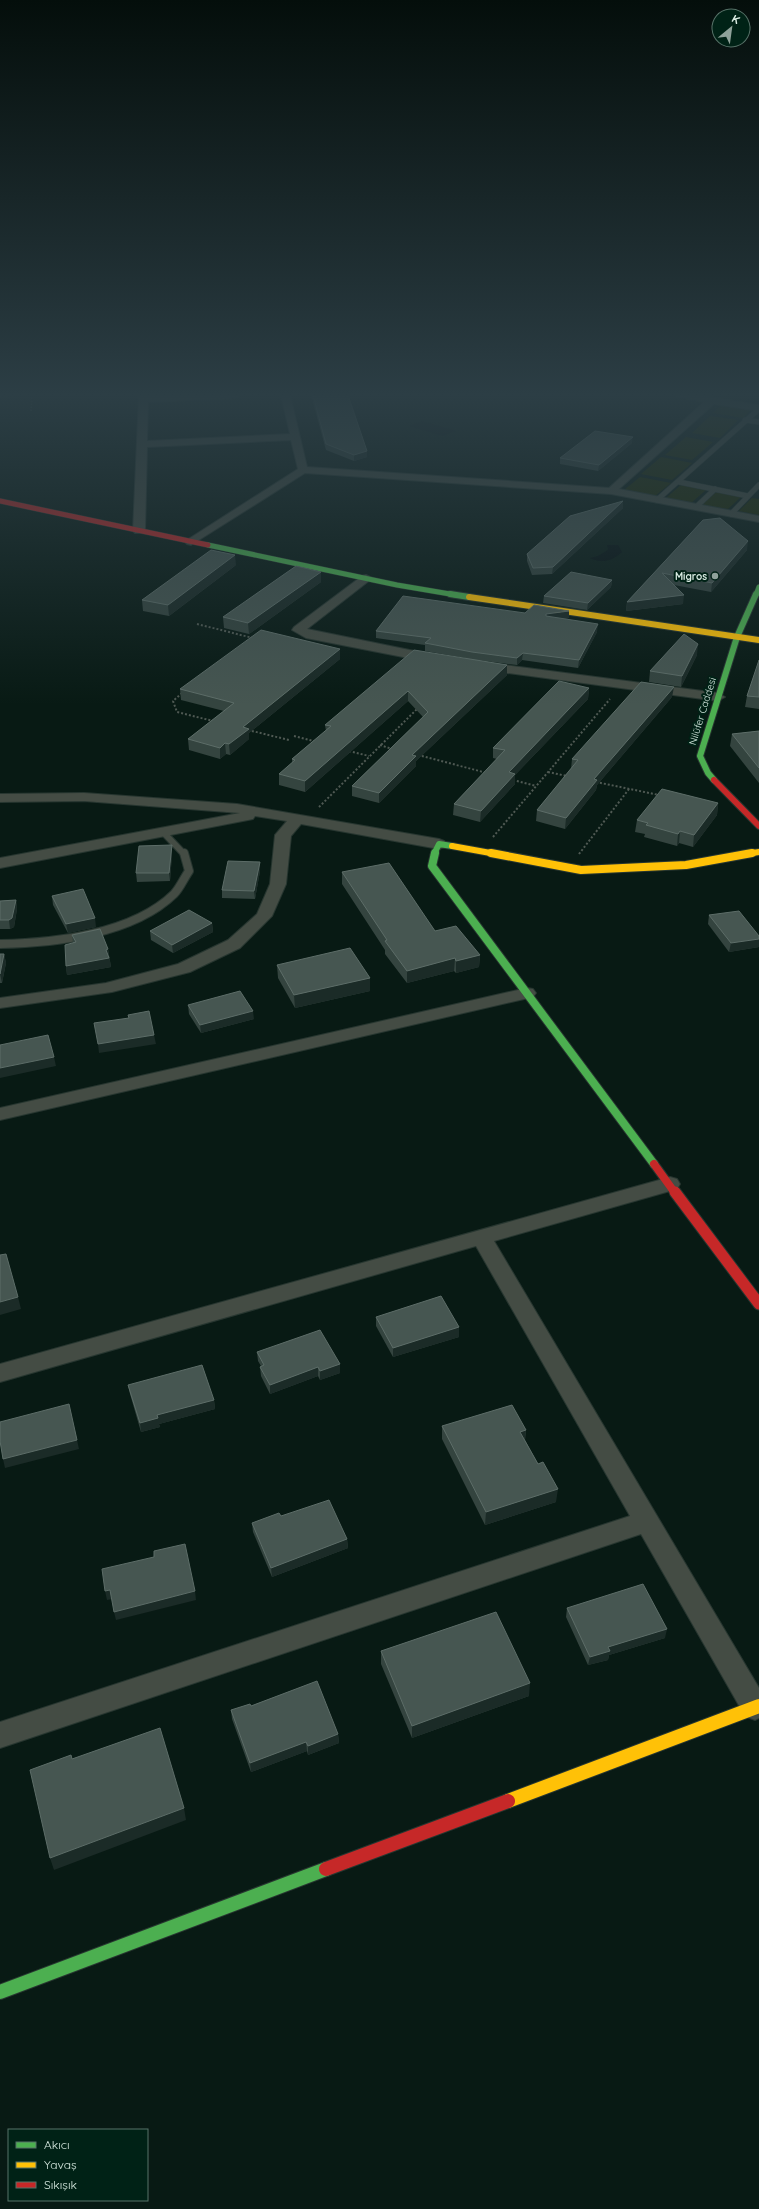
<svg xmlns="http://www.w3.org/2000/svg" width="759" height="2209" font-family="Quicksand,sans-serif">
	<style>
		.green { fill: #1d2903 }
		.water { fill: #041011 }
		.lines { fill: none; stroke-linecap: round; stroke-linejoin: round }
		.lane-far2-casing { stroke: #273630; stroke-width: 6 }
		.lane-far1-casing { stroke: #273630; stroke-width: 8 }
		.lane-casing { stroke: #273630; stroke-width: 10 }
		.street-casing { stroke: #273630; stroke-width: 2 }
		.fast-far3-casing { stroke: #273630; stroke-width: 6 }
		.fast-far2-casing { stroke: #273630; stroke-width: 8 }
		.fast-far1-casing { stroke: #273630; stroke-width: 10 }
		.fast-casing { stroke: #273630; stroke-width: 16 }
		.slow-far2-casing { stroke: #273630; stroke-width: 8 }
		.slow-far1-casing { stroke: #273630; stroke-width: 10 }
		.slow-casing { stroke: #273630; stroke-width: 16 }
		.jam-far4-casing { stroke: #273630; stroke-width: 6 }
		.jam-far3-casing { stroke: #273630; stroke-width: 8 }
		.jam-far2-casing { stroke: #273630; stroke-width: 10 }
		.jam-far1-casing { stroke: #273630; stroke-width: 13 }
		.jam-casing { stroke: #273630; stroke-width: 16 }
		.path-far1 { stroke: #4f5953; stroke-width: 1.5; stroke-dasharray: 1.5 1.5; stroke-linecap: butt }
		.path { stroke: #4f5953; stroke-width: 2; stroke-dasharray: 2 2; stroke-linecap: butt }
		.lane-far2 { stroke: #444c44; stroke-width: 5 }
		.lane-far1 { stroke: #444c44; stroke-width: 6 }
		.lane { stroke: #444c44; stroke-width: 8 }
		.street { fill: #444c44; fill-rule: evenodd }
		.fast-far3 { stroke: #4caf50; stroke-width: 5 }
		.fast-far2 { stroke: #4caf50; stroke-width: 6 }
		.fast-far1 { stroke: #4caf50; stroke-width: 8 }
		.fast { stroke: #4caf50; stroke-width: 14 }
		.slow-far2 { stroke: #ffc107; stroke-width: 6 }
		.slow-far1 { stroke: #ffc107; stroke-width: 8 }
		.slow { stroke: #ffc107; stroke-width: 14 }
		.jam-far4 { stroke: #c62828; stroke-width: 5 }
		.jam-far3 { stroke: #c62828; stroke-width: 6 }
		.jam-far2 { stroke: #c62828; stroke-width: 8 }
		.jam-far1 { stroke: #c62828; stroke-width: 11 }
		.jam { stroke: #c62828; stroke-width: 14 }
		.wall { fill: #34443f }
		.shaded-wall { fill: #1b2b27 }
		.building { fill: #465651; stroke: #5d6d68 }
		.poi-dot { fill: #8fa29a; stroke: #002216; stroke-width: 1.5 }
		.labels { text-anchor: middle; stroke-width: 4; stroke-linejoin: round; paint-order: stroke }
		.far-poi-label { font-size: 10px; font-weight: bold; fill: #d8ebe2; stroke: #002216; text-anchor: end }
		.far-street-label { font-size: 10px; fill: #d8ebe2; stroke: #002216 }
	</style>
	<rect width="100%" height="100%" fill="#081a14"/>
	<g class="green">
		<polygon points="722,405 752,409 743,418 713,413"/>
		<polygon points="710,416 738,420 720,438 692,433"/>
		<polygon points="686,437 713,442 692,460 665,455"/>
		<polygon points="661,457 692,463 672,480 641,474"/>
		<polygon points="640,477 671,483 655,496 624,490"/>
		<polygon points="681,485 706,490 691,503 666,498"/>
		<polygon points="716,492 742,496 728,509 702,505"/>
		<polygon points="752,498 759,499 759,515 739,511"/>
	</g>
	<g class="water">
		<polygon points="422,421 456,431 442,436 409,426"/>
		<path d="M607 545H618L622 552C612 561 602 564 590 558L598 556 608 550Z"/>
	</g>
	<g class="lines">
		<defs>
			<g id="lane-far2">
				<polyline points="745,420 759,422"/>
				<polyline points="679,482 748,496"/>
				<polyline points="657,500 759,409"/>
				<polyline points="696,507 715,489"/>
				<polyline points="731,514 759,485"/>
			</g>
			<polyline id="lane-far1" points="163,832 184,854"/>
			<path id="lane" d="M0 944C55 943 133 934 174 894 180 888 184 878 189 871L184 853"/>
			<g id="street">
				<polygon points="139,395 240,395 236,398 148,402 147,441 290,434 281,395 290,395 307,467 609,488 704,402 673,395 697,395 759,405 759,411 714,404 619,489 759,516 759,522 611,494 305,473 191,545 187,544 185,542 187,540 298,469 291,440 147,447 145,531 143,533 135,533 133,531"/>
				<polygon points="366,575 372,578 370,580 307,629 434,655 439,656 440,659 439,662 434,663 306,638 292,630 294,627 362,576"/>
				<polygon points="482,662 718,693 725,697 718,701 477,669 476,666"/>
				<polygon points="84,793 237,804 439,839 444,841 447,844 444,847 439,849 301,824 291,836 286,884 272,916 240,948 190,972 112,992 0,1008 0,998 106,983 178,964 228,940 257,914 270,884 275,835 287,821 255,816 253,819 248,820 0,868 0,858 240,813 84,801 0,802 0,794"/>
				<polygon points="527,988 533,989 536,993 533,997 0,1120 0,1108"/>
				<polygon points="670,1177 677,1179 680,1184 677,1189 494,1241 759,1688 759,1718 755,1720 745,1716 641,1534 0,1748 0,1722 630,1516 476,1246 0,1382 0,1364"/>
			</g>
			<g id="fast-far3">
				<polyline points="208,545 397,585 456,595"/>
				<polyline points="756,595 759,587"/>
			</g>
			<g id="fast-far2">
				<polyline points="450,594 469,597"/>
				<polyline points="714,780 708,773 700,756 737,637 756,594"/>
				<polyline points="434,854 439,844 452,846"/>
			</g>
			<polyline id="fast-far1" points="435,853 432,866 654,1164"/>
			<polyline id="fast" points="0,1992 326,1869"/>
			<g id="slow-far2">
				<polyline points="469,597 759,640"/>
				<polyline points="452,846 496,854"/>
				<polyline points="746,854 759,852"/>
			</g>
			<polyline id="slow-far1" points="491,853 581,870 686,865 752,853"/>
			<polyline id="slow" points="508,1801 759,1706"/>
			<polyline id="jam-far4" points="0,501 208,545"/>
			<polyline id="jam-far3" points="714,780 759,826"/>
			<polyline id="jam-far2" points="654,1164 675,1193"/>
			<polyline id="jam-far1" points="675,1192 759,1304"/>
			<polyline id="jam" points="326,1869 508,1801"/>
		</defs>
		<use href="#lane-far2" class="lane-far2-casing"/>
		<use href="#lane-far1" class="lane-far1-casing"/>
		<use href="#lane" class="lane-casing"/>
		<use href="#street" class="street-casing"/>
		<use href="#fast-far3" class="fast-far3-casing"/>
		<use href="#fast-far2" class="fast-far2-casing"/>
		<use href="#fast-far1" class="fast-far1-casing"/>
		<use href="#fast" class="fast-casing"/>
		<use href="#slow-far2" class="slow-far2-casing"/>
		<use href="#slow-far1" class="slow-far1-casing"/>
		<use href="#slow" class="slow-casing"/>
		<use href="#jam-far4" class="jam-far4-casing"/>
		<use href="#jam-far3" class="jam-far3-casing"/>
		<use href="#jam-far2" class="jam-far2-casing"/>
		<use href="#jam-far1" class="jam-far1-casing"/>
		<use href="#jam" class="jam-casing"/>
		<g class="path-far1">
			<polyline points="0,396 26,395"/>
			<polyline points="31,411 32,395"/>
		</g>
		<g class="path">
			<polyline points="197,624 253,638"/>
			<polyline points="182,693 173,701 177,712 213,721"/>
			<polyline points="248,730 289,740"/>
			<polyline points="294,736 317,742"/>
			<polyline points="380,745 392,749"/>
			<polyline points="349,751 369,756"/>
			<polyline points="418,755 487,773"/>
			<polyline points="548,772 567,776"/>
			<polyline points="513,780 536,786"/>
			<polyline points="596,782 659,795"/>
			<polyline points="319,807 419,707"/>
			<polyline points="493,837 610,699"/>
			<polyline points="579,854 629,789"/>
		</g>
		<use href="#lane-far2" class="lane-far2"/>
		<use href="#lane-far1" class="lane-far1"/>
		<use href="#lane" class="lane"/>
		<use href="#street" class="street"/>
		<use href="#fast-far3" class="fast-far3"/>
		<use href="#fast-far2" class="fast-far2"/>
		<use href="#fast-far1" class="fast-far1"/>
		<use href="#fast" class="fast"/>
		<use href="#slow-far2" class="slow-far2"/>
		<use href="#slow-far1" class="slow-far1"/>
		<use href="#slow" class="slow"/>
		<use href="#jam-far4" class="jam-far4"/>
		<use href="#jam-far3" class="jam-far3"/>
		<use href="#jam-far2" class="jam-far2"/>
		<use href="#jam-far1" class="jam-far1"/>
		<use href="#jam" class="jam"/>
	</g>
	<g class="wall">
		<polygon points="311,395 348,395 367,457 354,461 326,450"/>
		<polygon points="632,443 598,471 560,464 560,458"/>
		<polygon points="623,501 623,508 552,574 532,575 527,561 527,554"/>
		<polygon points="703,520 747,550 711,592 674,585 683,604 626,611 627,602"/>
		<polygon points="236,565 169,616 143,611 142,600"/>
		<polygon points="321,572 321,582 249,634 224,628 223,617"/>
		<polygon points="612,580 611,587 587,610 543,603 544,596"/>
		<polygon points="569,618 564,619 597,632 578,668 522,660 517,665 477,660 507,665 507,675 416,761 416,766 379,803 352,796 352,786 423,717 408,701 305,792 279,785 279,774 292,763 292,759 326,731 325,725 465,658 425,651 425,645 376,638 376,631"/>
		<polygon points="340,649 340,659 249,733 249,739 230,755 226,754 220,759 189,750 188,739 224,711 181,700 180,689"/>
		<polygon points="697,655 681,687 649,682 650,671"/>
		<polygon points="759,660 759,709 745,707 747,696"/>
		<polygon points="589,688 588,699 515,775 515,784 480,822 453,815 454,804 497,759 493,758 493,748"/>
		<polygon points="672,697 597,785 596,790 565,829 536,821 537,810 571,769 572,759"/>
		<polygon points="759,731 759,783 730,746 732,734"/>
		<polygon points="718,803 717,815 693,847 679,843 677,846 644,837 645,834 635,832 637,820"/>
		<polygon points="172,854 170,881 137,882 136,873"/>
		<polygon points="260,862 260,871 255,899 222,898 222,890"/>
		<polygon points="342,872 435,931 480,955 479,967 456,973 454,971 407,983 385,954 385,950 342,884"/>
		<polygon points="52,896 96,927 68,933 53,905"/>
		<polygon points="16,900 17,909 14,927 10,929 0,929 0,901"/>
		<polygon points="709,915 759,936 759,947 729,952 708,924"/>
		<polygon points="212,923 213,932 173,953 151,940 150,931"/>
		<polygon points="72,935 108,949 111,967 67,975 66,966 73,943"/>
		<polygon points="0,954 4,954 6,963 2,983 0,983"/>
		<polygon points="277,965 370,978 370,991 295,1008 278,978"/>
		<polygon points="188,1005 254,1019 201,1033 189,1014"/>
		<polygon points="376,1317 459,1327 459,1337 393,1357 376,1326"/>
		<polygon points="257,1352 340,1373 320,1380 318,1376 270,1394 261,1376 260,1367 261,1366 258,1361"/>
		<polygon points="128,1385 214,1400 215,1409 159,1424 160,1427 141,1432 130,1394"/>
		<polygon points="442,1426 526,1430 525,1440 538,1464 556,1502 485,1525 442,1439"/>
		<polygon points="252,1523 347,1539 348,1548 272,1577 253,1532"/>
		<polygon points="567,1608 665,1638 609,1655 608,1660 588,1665 566,1617"/>
		<polygon points="381,1651 529,1696 412,1738 381,1664"/>
		<polygon points="251,1706 338,1734 339,1743 308,1755 307,1751 251,1772 232,1719 231,1710"/>
	</g>
	<g class="shaded-wall">
		<polygon points="633,437 632,443 598,471 599,465"/>
		<polygon points="367,451 367,457 354,461 354,455"/>
		<polygon points="623,501 623,508 552,574 553,567"/>
		<polygon points="748,541 747,550 711,592 712,583"/>
		<polygon points="235,555 236,565 169,616 168,605"/>
		<polygon points="321,572 321,582 249,634 248,623"/>
		<polygon points="612,580 611,587 587,610 588,603"/>
		<polygon points="684,595 683,604 626,611 627,602"/>
		<polygon points="569,611 569,618 546,621 546,614"/>
		<polygon points="598,624 597,632 578,668 579,660"/>
		<polygon points="698,644 697,655 681,687 682,676"/>
		<polygon points="340,649 340,659 249,733 249,739 230,755 229,744 243,727"/>
		<polygon points="523,653 522,660 517,665 517,658"/>
		<polygon points="507,665 507,675 416,761 416,766 379,803 379,793 412,755"/>
		<polygon points="674,687 672,697 597,785 596,790 565,829 566,818 594,779"/>
		<polygon points="589,688 588,699 515,775 515,784 480,822 481,811 509,772"/>
		<polygon points="408,691 408,701 305,792 305,781"/>
		<polygon points="225,743 226,754 220,759 220,748"/>
		<polygon points="718,803 717,815 693,847 694,835"/>
		<polygon points="680,831 679,843 677,846 678,834"/>
		<polygon points="172,845 172,854 170,881 169,873"/>
		<polygon points="260,862 260,871 255,899 254,891"/>
		<polygon points="16,900 17,909 14,927 10,929 9,920"/>
		<polygon points="95,918 96,927 68,933 66,924"/>
		<polygon points="212,923 213,932 173,953 172,945"/>
		<polygon points="759,939 759,947 729,952 731,943"/>
		<polygon points="108,949 111,967 67,975 66,966"/>
		<polygon points="4,954 6,963 2,983 0,974"/>
		<polygon points="480,955 479,967 456,973 456,961"/>
		<polygon points="455,958 454,971 407,983 407,971"/>
		<polygon points="370,978 370,991 295,1008 294,995"/>
		<polygon points="253,1011 254,1019 201,1033 200,1025"/>
		<polygon points="154,1035 156,1044 99,1053 98,1044"/>
		<polygon points="54,1057 56,1066 0,1078 0,1068"/>
		<polygon points="18,1297 21,1309 0,1315 0,1302"/>
		<polygon points="459,1327 459,1337 393,1357 393,1348"/>
		<polygon points="340,1364 340,1373 320,1380 320,1371"/>
		<polygon points="318,1367 318,1376 270,1394 270,1385"/>
		<polygon points="214,1400 215,1409 159,1424 160,1427 141,1432 140,1423 157,1415"/>
		<polygon points="526,1430 524,1443 520,1432"/>
		<polygon points="77,1440 79,1449 5,1468 3,1459"/>
		<polygon points="558,1489 556,1502 485,1525 486,1512"/>
		<polygon points="347,1539 348,1548 272,1577 271,1568"/>
		<polygon points="110,1590 112,1599 107,1600 105,1591"/>
		<polygon points="195,1591 196,1600 116,1620 114,1612"/>
		<polygon points="667,1629 665,1638 609,1655 608,1660 588,1665 590,1657 608,1647"/>
		<polygon points="530,1683 529,1696 412,1738 412,1726"/>
		<polygon points="338,1734 339,1743 308,1755 308,1746"/>
		<polygon points="306,1742 307,1751 251,1772 250,1763"/>
		<polygon points="184,1808 186,1820 54,1870 50,1858"/>
	</g>
	<g class="building">
		<polygon points="313,395 348,395 367,451 354,455 326,444"/>
		<polygon points="595,431 633,437 599,465 560,458"/>
		<polygon points="623,501 553,567 533,568 527,554 570,516"/>
		<polygon points="720,518 748,541 712,583 662,573 684,595 627,602 703,520"/>
		<polygon points="211,550 235,555 168,605 142,600"/>
		<polygon points="296,566 321,572 248,623 223,617"/>
		<polygon points="571,572 612,580 588,603 544,596"/>
		<polygon points="403,596 525,613 534,605 569,611 546,614 546,616 598,624 579,660 523,653 517,658 472,652 425,643 431,638 376,631"/>
		<polygon points="261,630 340,649 243,727 249,729 229,744 225,743 220,748 188,739 234,703 180,689"/>
		<polygon points="684,634 698,644 682,676 650,671"/>
		<polygon points="414,650 507,665 412,755 416,756 379,793 352,786 428,712 408,691 305,781 279,774 295,760 292,759 331,726 325,725"/>
		<polygon points="759,660 759,697 747,696"/>
		<polygon points="559,681 589,688 509,772 515,774 481,811 454,804 505,750 493,748"/>
		<polygon points="641,682 674,687 594,779 597,780 566,818 537,810 578,760 572,759"/>
		<polygon points="759,731 759,768 732,734"/>
		<polygon points="662,789 718,803 694,835 680,831 678,834 646,825 648,823 637,820"/>
		<polygon points="172,845 169,873 136,873 139,846"/>
		<polygon points="228,861 260,862 254,891 222,890"/>
		<polygon points="389,863 435,931 456,926 480,955 456,961 455,958 407,971 385,941 387,940 342,872"/>
		<polygon points="83,889 95,918 66,924 52,896"/>
		<polygon points="16,900 12,918 9,920 0,920 0,901"/>
		<polygon points="189,910 212,923 172,945 150,931"/>
		<polygon points="739,911 759,936 759,939 731,943 709,915"/>
		<polygon points="100,929 108,949 106,950 109,958 66,966 65,945 76,942 72,935"/>
		<polygon points="350,948 370,978 294,995 277,965"/>
		<polygon points="0,954 4,954 0,974"/>
		<polygon points="240,991 253,1011 200,1025 188,1005"/>
		<polygon points="149,1011 154,1035 98,1044 94,1023 129,1018 128,1015"/>
		<polygon points="48,1035 54,1057 0,1068 0,1045"/>
		<polygon points="6,1254 18,1297 0,1302 0,1255"/>
		<polygon points="441,1296 459,1327 393,1348 376,1317"/>
		<polygon points="320,1330 340,1364 320,1371 318,1367 270,1385 260,1367 264,1365 257,1352"/>
		<polygon points="202,1365 214,1400 157,1415 158,1418 140,1423 128,1385"/>
		<polygon points="69,1404 77,1440 3,1459 0,1441 0,1422"/>
		<polygon points="512,1405 526,1430 520,1432 538,1464 543,1462 558,1489 486,1512 442,1426"/>
		<polygon points="329,1500 347,1539 271,1568 252,1523 279,1513 281,1516"/>
		<polygon points="185,1544 195,1591 114,1612 110,1590 105,1591 102,1569 154,1557 154,1551"/>
		<polygon points="643,1584 667,1629 608,1647 610,1651 590,1657 567,1608"/>
		<polygon points="496,1612 530,1683 412,1726 381,1651"/>
		<polygon points="317,1681 338,1734 308,1746 306,1742 250,1763 231,1710 250,1704 251,1706"/>
		<polygon points="160,1728 184,1808 50,1858 30,1770 71,1755 72,1759"/>
	</g>
	<linearGradient id="sky" x2="0" y2="1"><stop stop-color="#040e0b"/><stop offset="0.56" stop-color="#2c3e45"/><stop offset="1" stop-color="#2c3e45" stop-opacity="0"/></linearGradient>
	<rect width="759" height="705" fill="url(#sky)"/>
	<circle class="poi-dot" cx="715" cy="576" r="4"/>
	<g class="labels">
		<g class="far-poi-label">
			<text x="707" y="580">Migros</text>
		</g>
		<g class="far-street-label">
			<text transform="translate(702 711) rotate(-73)" y="4">Nilüfer Caddesi</text>
		</g>
	</g>
	<rect x="8" y="2129" width="140" height="72" fill="#002216" stroke="#567268"/>
	<rect x="16" y="2142" width="20" height="6" fill="#4caf50" stroke="#567268"/>
	<text x="44" y="2149" font-size="12" fill="#d8ebe2">Akıcı</text>
	<rect x="16" y="2162" width="20" height="6" fill="#ffc107" stroke="#567268"/>
	<text x="44" y="2169" font-size="12" fill="#d8ebe2">Yavaş</text>
	<rect x="16" y="2182" width="20" height="6" fill="#c62828" stroke="#567268"/>
	<text x="44" y="2189" font-size="12" fill="#d8ebe2">Sıkışık</text>
	<g transform="translate(731 28) rotate(29)"><circle r="19" fill="#002216" stroke="#567268"/>
	<path d="M0-3L7 15L0 10L-7 15Z" fill="#8fa29a"/>
	<text y="-6" font-size="11" font-weight="bold" text-anchor="middle" fill="#d8ebe2">K</text>
	</g>
</svg>
